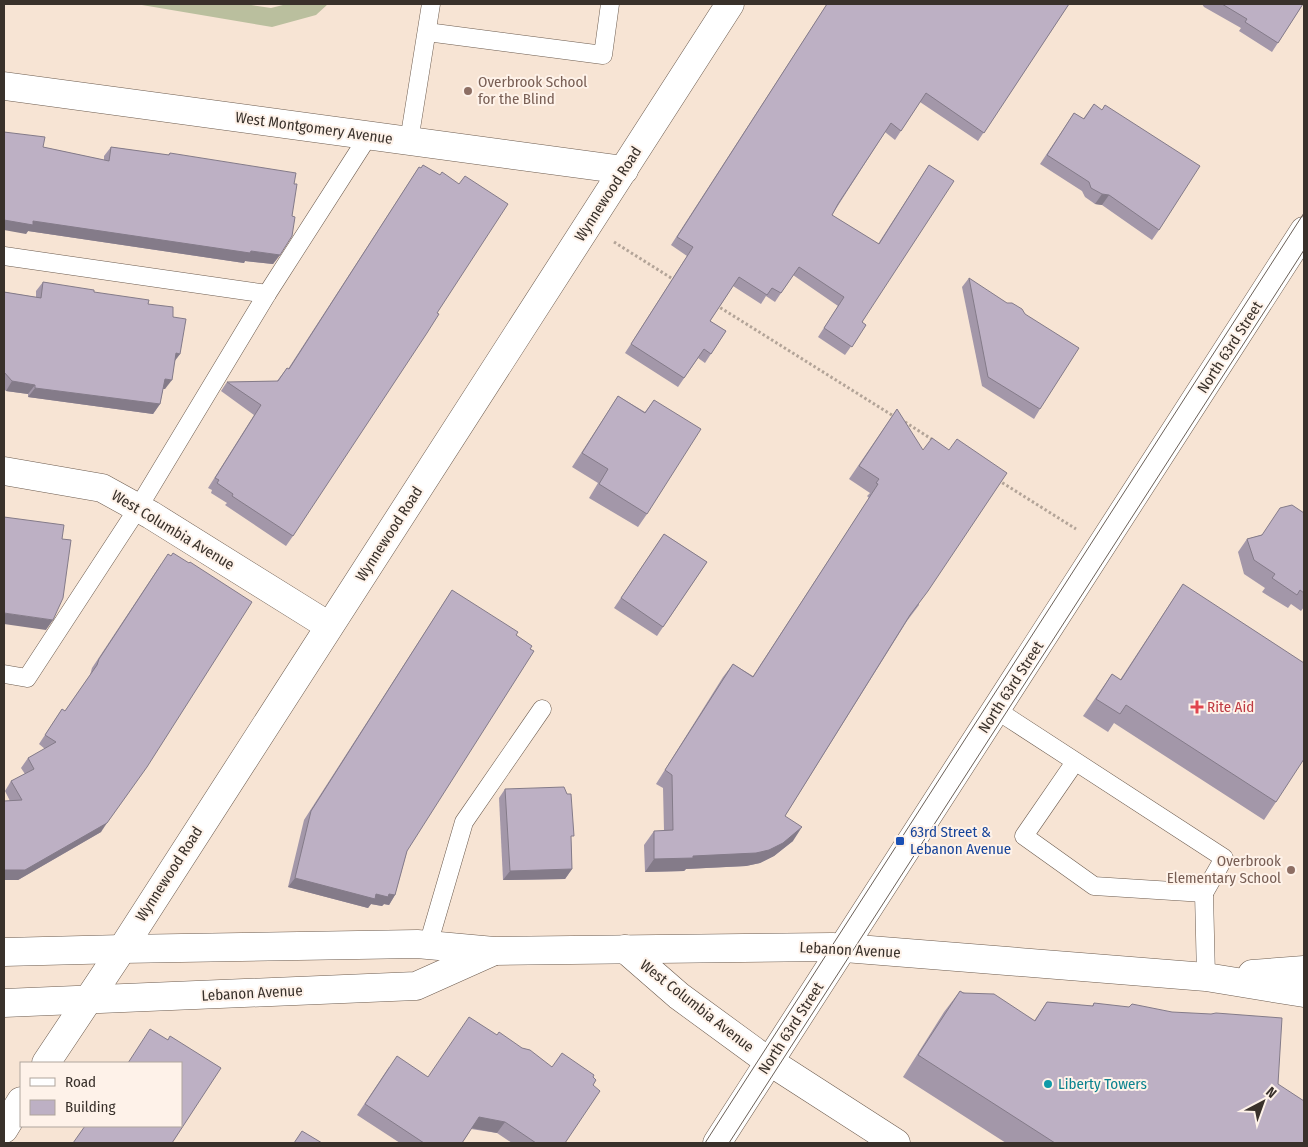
<svg xmlns="http://www.w3.org/2000/svg" width="1308" height="1147" font-family="'Fira Sans Condensed',sans-serif">
	<style>
		.green { fill: #babf9e }
		.lines { fill: none; stroke-linecap: round; stroke-linejoin: round }
		.service-casing { stroke: #6d5c4f; stroke-width: 19 }
		.minor-casing { stroke: #6d5c4f; stroke-width: 29 }
		.primary-casing { stroke: #6d5c4f; stroke-width: 29 }
		.path { stroke: #b3a498; stroke-width: 3; stroke-dasharray: 2.5 2.5; stroke-linecap: butt }
		.service { stroke: #fff; stroke-width: 18 }
		.minor { stroke: #fff; stroke-width: 28 }
		.primary { stroke: #fff; stroke-width: 28 }
		.tram { stroke: #6b6058; stroke-width: 1 }
		.wall { fill: #a397a9 }
		.shaded-wall { fill: #847b89 }
		.building { fill: #bdb0c4; stroke: #847b89 }
		.education-dot { fill: #8d6e63; stroke: #fef2e9; stroke-width: 2 }
		.health-dot { fill: #e0444e; stroke: #fef2e9; stroke-width: 2 }
		.transit-dot { fill: #1a4fb4; stroke: #fef2e9; stroke-width: 2 }
		.culture-dot { fill: #0f9aa8; stroke: #fef2e9; stroke-width: 2 }
		.labels { text-anchor: middle; stroke-width: 4; stroke-linejoin: round; paint-order: stroke }
		.education-label { font-size: 15px; fill: #785e54; stroke: #fef2e9; text-anchor: start }
		.street-label { font-size: 15px; fill: #39312b; stroke: #fef2e9 }
		.health-label { font-size: 15px; fill: #be3a42; stroke: #fef2e9; text-anchor: start }
		.transit-label { font-size: 15px; fill: #164399; stroke: #fef2e9; text-anchor: start }
		.culture-label { font-size: 15px; fill: #0d838f; stroke: #fef2e9; text-anchor: start }
	</style>
	<rect width="100%" height="100%" fill="#f7e4d4"/>
	<polygon class="green" points="136,4 245,4 271,8 287,4 328,4 316,15 272,27"/>
	<g class="lines">
		<defs>
			<g id="service">
				<polyline points="427,32 603,55 610,4"/>
				<polyline points="409,141 431,4"/>
				<polyline points="4,256 267,294"/>
				<polyline points="4,674 27,678 138,508 267,294 369,135"/>
				<polyline points="996,710 1004,715 1224,858 1204,893 1094,886 1024,836 1075,762"/>
				<polyline points="1204,893 1206,977"/>
				<polyline points="428,945 464,822 542,709"/>
			</g>
			<g id="minor">
				<polyline points="4,86 624,170"/>
				<polyline points="4,471 102,488 151,515 329,626"/>
				<polyline points="625,949 679,996 761,1056 896,1143"/>
				<polyline points="4,952 122,949 417,944 494,951 832,947 1206,977 1304,993"/>
				<polyline points="1252,974 1304,970"/>
				<polyline points="4,1003 416,986 492,952"/>
				<polyline points="46,1063 122,949 730,4"/>
				<polyline points="4,1129 21,1101"/>
			</g>
			<polyline id="primary" points="717,1143 1304,231"/>
		</defs>
		<use href="#service" class="service-casing"/>
		<use href="#minor" class="minor-casing"/>
		<use href="#primary" class="primary-casing"/>
		<g class="path">
			<polyline points="614,242 676,281"/>
			<polyline points="716,305 895,417"/>
			<polyline points="905,422 933,440"/>
			<polyline points="998,480 1076,529"/>
		</g>
		<use href="#service" class="service"/>
		<use href="#minor" class="minor"/>
		<use href="#primary" class="primary"/>
		<g class="tram">
			<polyline points="705,1143 1304,213"/>
			<polyline points="729,1143 1304,250"/>
		</g>
	</g>
	<g class="wall">
		<polygon points="827,4 1069,4 978,141 920,102 895,140 885,132 832,215 878,244 929,165 862,322 866,325 845,355 818,337 838,306 793,275 775,302 766,296 761,304 733,286 710,321 726,331 705,363 698,358 678,387 625,353 687,256 671,245"/>
		<polygon points="1202,4 1303,4 1272,52 1239,31 1241,28 1204,7"/>
		<polygon points="1094,104 1159,230 1152,240 1102,205 1095,204 1085,197 1082,191 1040,164 1074,113 1083,119"/>
		<polygon points="43,147 104,160 104,156 111,147 168,155 170,153 280,255 273,264 245,261 244,263 28,231 26,234"/>
		<polygon points="419,167 293,536 286,546 225,505 227,503 211,493 212,490 208,488 254,415 221,391 227,382 277,381 287,368 288,369"/>
		<polygon points="969,278 1040,409 1034,419 982,386 962,287"/>
		<polygon points="43,282 148,304 173,317 180,354 174,362 165,389 163,389 160,404 153,414 28,397 28,394 6,391 4,389 4,292 36,297 36,291"/>
		<polygon points="618,396 645,412 654,400 647,514 638,527 589,498 598,483 572,467 609,410"/>
		<polygon points="897,409 919,605 907,621 785,816 793,841 774,856 760,863 746,866 686,869 684,871 645,872 644,845 654,831 664,831 663,788 656,784 723,677 733,664 753,676 869,498 867,496 870,493 849,479"/>
		<polygon points="1304,513 1304,607 1301,611 1291,604 1288,608 1262,592 1265,588 1244,574 1238,552 1247,539 1261,535"/>
		<polygon points="664,534 707,562 657,636 614,608"/>
		<polygon points="161,564 101,832 18,880 10,801 5,791 11,781 25,774 21,768 28,758 45,749 39,744 62,709 65,711 90,675 92,668"/>
		<polygon points="1183,584 1276,802 1264,820 1114,723 1108,732 1083,716 1112,674 1120,680"/>
		<polygon points="452,590 407,851 395,895 389,905 384,904 382,906 371,904 368,908 288,887 304,820"/>
		<polygon points="505,789 571,840 572,869 565,879 503,880 499,798"/>
		<polygon points="960,991 1034,1021 1047,1002 1092,1006 1094,1003 1278,1084 1304,1143 1006,1143 903,1077 944,1012"/>
		<polygon points="497,1035 552,1067 593,1077 593,1085 565,1143 512,1143 497,1133 471,1129 462,1143 400,1143 357,1115 389,1067 428,1077"/>
	</g>
	<g class="shaded-wall">
		<polygon points="1102,194 1109,195 1102,205 1095,204"/>
		<polygon points="4,220 33,221 280,255 273,264 245,261 244,263 28,231 26,234 4,230"/>
		<polygon points="176,353 180,354 173,363"/>
		<polygon points="165,379 172,380 165,389 158,389"/>
		<polygon points="12,381 35,385 28,394 6,391"/>
		<polygon points="35,388 160,404 153,414 28,397"/>
		<polygon points="4,613 53,620 46,630 4,624"/>
		<polygon points="107,823 101,832 18,880 4,880 4,870"/>
		<polygon points="802,827 793,841 774,856 760,863 746,866 686,869 684,871 645,872 654,859 693,856"/>
		<polygon points="572,869 565,879 503,880 510,871"/>
		<polygon points="295,878 376,894 389,894 395,895 389,905 384,904 382,906 371,904 368,908 288,887"/>
		<polygon points="479,1117 505,1122 497,1133 471,1128"/>
	</g>
	<g class="building">
		<polygon points="827,4 1069,4 984,133 926,93 901,131 891,123 838,204 832,215 879,244 929,165 954,181 862,322 866,325 852,347 824,328 844,297 799,267 781,293 772,288 767,295 739,277 710,321 726,331 711,354 704,349 684,378 631,344 693,247 677,237"/>
		<polygon points="1222,4 1303,4 1278,43 1245,22 1247,19"/>
		<polygon points="1094,104 1102,110 1105,105 1200,166 1159,230 1109,195 1102,194 1091,188 1089,182 1047,155 1074,113 1084,119"/>
		<polygon points="4,132 45,137 43,147 109,161 111,147 169,155 170,153 296,173 294,184 297,184 292,216 295,217 292,236 280,255 251,251 250,253 33,221 33,225 4,220"/>
		<polygon points="423,165 440,175 442,172 459,184 465,176 508,204 437,313 439,314 427,333 293,536 232,496 233,494 217,483 219,480 215,478 261,405 227,382 278,381 287,368 289,369 419,167 421,168"/>
		<polygon points="969,278 1007,303 1012,303 1022,309 1025,314 1079,348 1040,409 988,377"/>
		<polygon points="43,282 94,290 94,292 149,300 148,304 173,307 173,317 186,319 180,354 176,353 172,380 165,379 160,404 35,388 35,385 12,381 4,372 4,292 41,298"/>
		<polygon points="618,396 645,413 654,400 701,429 647,514 599,484 608,469 582,453"/>
		<polygon points="897,409 923,450 932,438 949,450 957,439 1007,473 928,591 910,615 785,816 802,827 783,843 769,850 756,853 693,856 693,858 654,859 654,831 673,830 672,775 665,770 733,664 753,677 878,484 876,483 879,479 859,466"/>
		<polygon points="1292,505 1304,513 1304,593 1300,590 1297,595 1272,578 1275,574 1254,560 1247,539 1262,535 1280,508"/>
		<polygon points="4,517 64,525 62,539 71,540 63,598 53,620 4,613"/>
		<polygon points="664,534 707,562 663,627 621,598"/>
		<polygon points="173,553 189,563 190,562 252,602 147,767 107,823 25,870 4,870 4,801 22,800 11,781 34,769 28,758 56,742 45,735 62,709 65,711 97,665 99,659 168,554 171,556"/>
		<polygon points="1183,584 1304,663 1304,759 1276,802 1126,705 1120,714 1096,699 1112,674 1121,680"/>
		<polygon points="452,590 518,632 516,635 532,646 530,649 534,651 407,851 395,895 389,894 388,897 376,894 375,899 295,878 311,811"/>
		<polygon points="564,787 567,794 571,794 574,836 571,836 572,869 510,871 505,789"/>
		<polygon points="960,991 963,993 994,994 1035,1021 1047,1002 1093,1006 1094,1003 1129,1007 1132,1004 1172,1012 1211,1014 1216,1013 1282,1018 1278,1084 1304,1101 1304,1143 1055,1143 918,1055"/>
		<polygon points="469,1017 497,1035 499,1032 522,1048 530,1050 552,1067 562,1053 594,1075 593,1077 596,1080 593,1085 600,1091 565,1143 536,1143 505,1122 479,1117 462,1143 424,1143 365,1104 397,1056 428,1077"/>
		<polygon points="150,1029 168,1040 170,1036 221,1068 172,1143 73,1143 85,1126 181,1126 181,1063 128,1063"/>
		<polygon points="302,1131 322,1143 294,1143"/>
	</g>
	<g class="education-dot">
		<circle cx="468" cy="91" r="5"/>
		<circle cx="1291" cy="870" r="5"/>
	</g>
	<path class="health-dot" d="M1194.5 699.5h5v5h5v5h-5v5h-5v-5h-5v-5h5z"/>
	<rect class="transit-dot" x="895" y="836" width="10" height="10" rx="2.5"/>
	<circle class="culture-dot" cx="1048" cy="1084" r="5"/>
	<g class="labels">
		<g class="education-label">
			<text x="478" y="87">Overbrook School<tspan x="478" dy="17">for the Blind</tspan></text>
			<text x="1281" y="866" text-anchor="end">Overbrook<tspan x="1281" dy="17">Elementary School</tspan></text>
		</g>
		<g class="street-label">
			<text transform="translate(314 128) rotate(8)" y="5">West Montgomery Avenue</text>
			<text transform="translate(608 194) rotate(-57)" y="5">Wynnewood Road</text>
			<text transform="translate(1230 347) rotate(-57)" y="5">North 63rd Street</text>
			<text transform="translate(173 530) rotate(31)" y="5">West Columbia Avenue</text>
			<text transform="translate(389 534) rotate(-57)" y="5">Wynnewood Road</text>
			<text transform="translate(1011 687) rotate(-57)" y="5">North 63rd Street</text>
			<text transform="translate(169 874) rotate(-57)" y="5">Wynnewood Road</text>
			<text transform="translate(850 950) rotate(3)" y="5">Lebanon Avenue</text>
			<text transform="translate(252 993) rotate(-3)" y="5">Lebanon Avenue</text>
			<text transform="translate(697 1006) rotate(38)" y="5">West Columbia Avenue</text>
			<text transform="translate(791 1028) rotate(-57)" y="5">North 63rd Street</text>
		</g>
		<g class="health-label">
			<text x="1207" y="712">Rite Aid</text>
		</g>
		<g class="transit-label">
			<text x="910" y="837">63rd Street &amp;<tspan x="910" dy="17">Lebanon Avenue</tspan></text>
		</g>
		<g class="culture-label">
			<text x="1058" y="1089">Liberty Towers</text>
		</g>
	</g>
	<rect width="1308" height="1147" fill="none" stroke="#39312b" stroke-width="10"/>
	<rect x="20" y="1062" width="162" height="65" fill="#fef2e9" stroke="#afa59d"/>
	<rect x="30" y="1078" width="25" height="8" fill="#ffffff" stroke="#afa59d"/>
	<text x="65" y="1087" font-size="15" fill="#39312b">Road</text>
	<rect x="30" y="1100" width="25" height="15" fill="#bdb0c4" stroke="#afa59d"/>
	<text x="65" y="1112" font-size="15" fill="#39312b">Building</text>
	<g transform="translate(1263 1102) rotate(41)" stroke="#fef2e9" stroke-width="4" paint-order="stroke">
	<path d="M0-4L9 19L0 12L-9 19Z" fill="#39312b"/>
	<text y="-8" font-size="14" font-weight="bold" text-anchor="middle" fill="#39312b">N</text>
	</g>
</svg>
